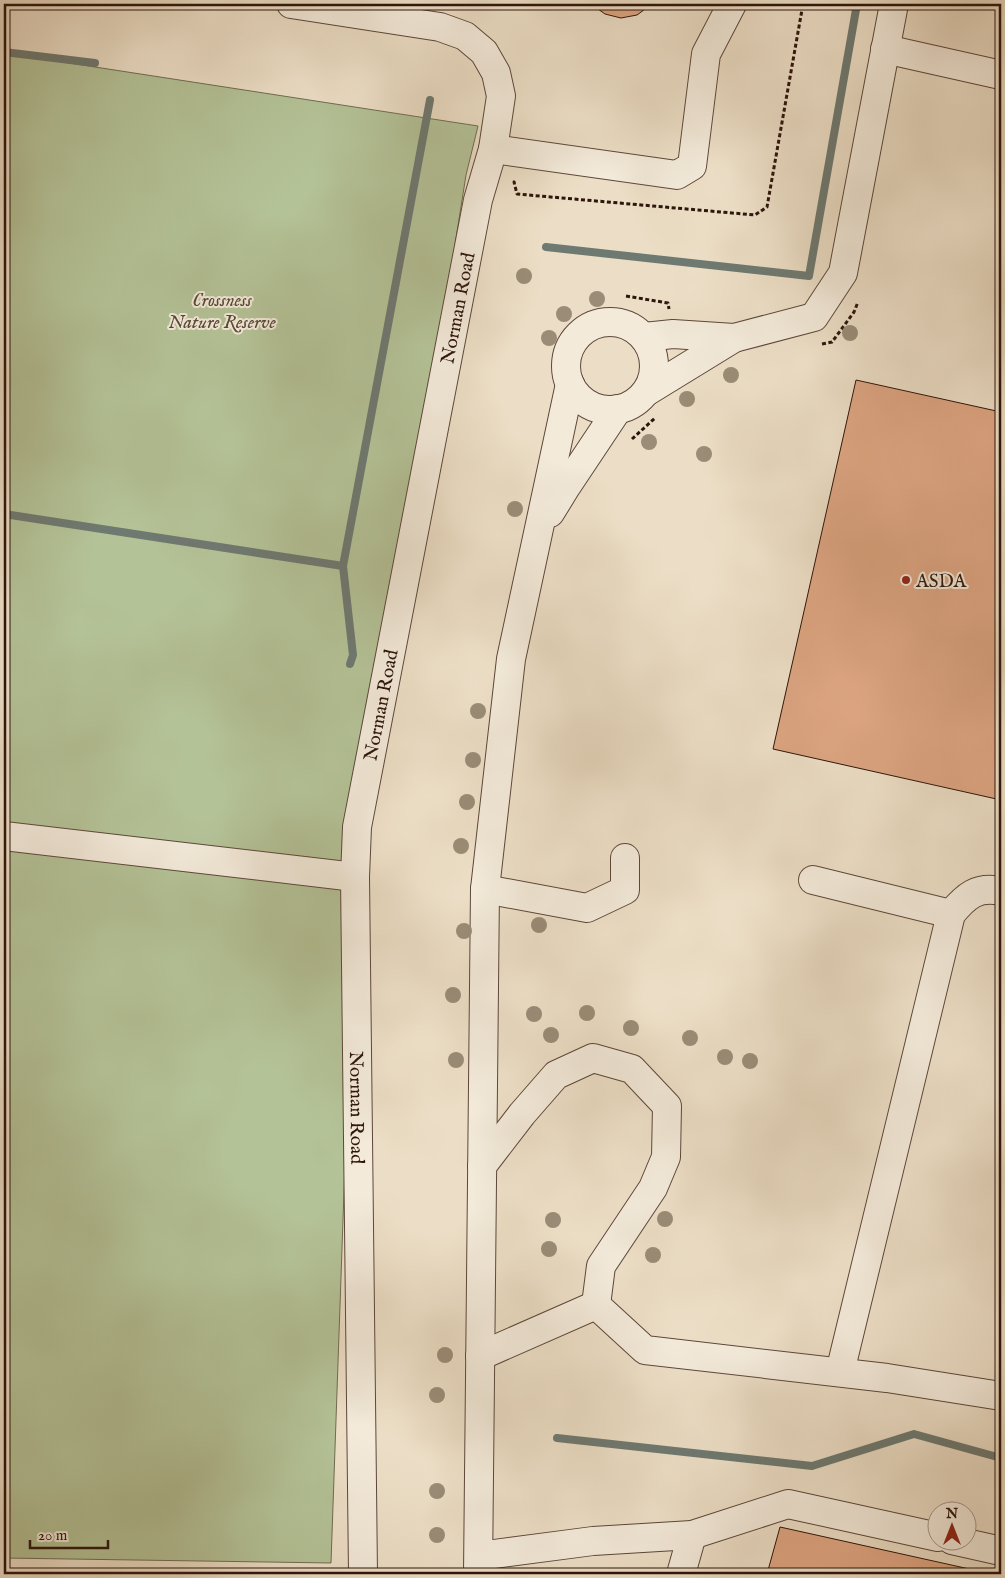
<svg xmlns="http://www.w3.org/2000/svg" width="1005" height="1578" font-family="'IM FELL English',serif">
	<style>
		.green { fill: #b4c297; stroke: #706c52 }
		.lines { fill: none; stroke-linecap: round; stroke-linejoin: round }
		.stream { stroke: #6e7971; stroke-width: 8 }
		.building { fill: #dda582; stroke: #2d150c }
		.minor-casing { stroke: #5d473a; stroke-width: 30 }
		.path { stroke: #2d150c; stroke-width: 3; stroke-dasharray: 4 2.5; stroke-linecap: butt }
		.minor { stroke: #f3eada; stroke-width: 28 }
		.tree { fill: #9a8c77 }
		.poi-dot { fill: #8f2418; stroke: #f3eada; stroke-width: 2 }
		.labels { text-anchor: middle; stroke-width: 4; stroke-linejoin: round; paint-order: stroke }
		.park-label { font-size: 19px; font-style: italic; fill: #564936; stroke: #f3eada }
		.street-label { font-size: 19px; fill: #2d150c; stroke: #f3eada }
		.poi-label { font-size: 19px; fill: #2d150c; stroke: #f3eada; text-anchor: start }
	</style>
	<rect width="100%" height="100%" fill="#ecdec6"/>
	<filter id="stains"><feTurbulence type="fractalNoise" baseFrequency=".004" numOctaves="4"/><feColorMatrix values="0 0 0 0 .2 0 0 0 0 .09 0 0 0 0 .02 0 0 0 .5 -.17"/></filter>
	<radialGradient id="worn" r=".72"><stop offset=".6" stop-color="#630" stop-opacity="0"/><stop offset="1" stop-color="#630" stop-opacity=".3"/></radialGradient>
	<polygon class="green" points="4,53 478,126 466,175 355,877 331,1563 4,1558"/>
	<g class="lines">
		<g class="stream">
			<polyline points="4,52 95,63"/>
			<polyline points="546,247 809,276 857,4"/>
			<polyline points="4,514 343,566"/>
			<polyline points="350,664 353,655 343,566 430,100"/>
			<polyline points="557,1438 812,1466 914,1434 1001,1458"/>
		</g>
	</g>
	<g class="building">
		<polygon points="591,4 652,4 637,15 621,18 605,14"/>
		<polygon points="856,380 1001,412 1001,800 773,749"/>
		<polygon points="780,1527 992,1574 767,1574"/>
	</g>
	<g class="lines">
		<defs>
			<g id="minor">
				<path id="s1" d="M291 4 440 27 465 36 484 52 496 73 501 96 493 149 478 200 357 827 355 877 363 1574"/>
				<polyline points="885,49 1001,75"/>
				<polyline points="493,149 677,175 692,166 706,54 732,4"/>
				<circle cx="610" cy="366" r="44"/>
				<polyline points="644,337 673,334 734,338 814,317 843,273 894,4"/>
				<polyline points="646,392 734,338"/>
				<polyline points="550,513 566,487 618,409"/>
				<polyline points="4,836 355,877"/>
				<polyline points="813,880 951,914"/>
				<polyline points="485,889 587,908 625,890 625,858"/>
				<polyline points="482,1166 522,1114 556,1075 593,1058 632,1069 667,1106 666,1157 653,1188 601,1266 596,1305"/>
				<polyline points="596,1305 645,1350 887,1378 1001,1396"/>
				<polyline points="480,1356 596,1305"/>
				<path d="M840 1372 951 914C966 896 977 886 1001 891"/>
				<polyline points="952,1540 1001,1551"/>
				<polyline points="479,1556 593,1541 692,1535 788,1504 938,1537"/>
				<polyline points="478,1574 485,889 511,659 570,384"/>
				<polyline points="681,1574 692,1535"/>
			</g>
		</defs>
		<use href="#minor" class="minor-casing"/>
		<g class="path">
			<polyline points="515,181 514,182 517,194 755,215 767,207 803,4"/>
			<polyline points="626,296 668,303 669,309"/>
			<polyline points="822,344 832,342 854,312 858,302"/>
			<polyline points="632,439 655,418"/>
		</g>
		<use href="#minor" class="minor"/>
	</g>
	<g class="tree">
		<circle cx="524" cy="276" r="8"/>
		<circle cx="597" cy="299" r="8"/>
		<circle cx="564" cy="314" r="8"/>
		<circle cx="850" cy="333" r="8"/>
		<circle cx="549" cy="338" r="8"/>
		<circle cx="731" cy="375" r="8"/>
		<circle cx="687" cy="399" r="8"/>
		<circle cx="649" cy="442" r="8"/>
		<circle cx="704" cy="454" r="8"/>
		<circle cx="515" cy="509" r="8"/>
		<circle cx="478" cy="711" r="8"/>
		<circle cx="473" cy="760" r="8"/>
		<circle cx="467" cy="802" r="8"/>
		<circle cx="461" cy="846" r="8"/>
		<circle cx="539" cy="925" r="8"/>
		<circle cx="464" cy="931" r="8"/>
		<circle cx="453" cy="995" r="8"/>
		<circle cx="587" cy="1013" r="8"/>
		<circle cx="534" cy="1014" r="8"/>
		<circle cx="631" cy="1028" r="8"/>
		<circle cx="551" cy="1035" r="8"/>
		<circle cx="690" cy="1038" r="8"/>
		<circle cx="725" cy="1057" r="8"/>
		<circle cx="456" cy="1060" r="8"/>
		<circle cx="750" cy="1061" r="8"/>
		<circle cx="665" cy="1219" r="8"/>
		<circle cx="553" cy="1220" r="8"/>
		<circle cx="549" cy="1249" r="8"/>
		<circle cx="653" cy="1255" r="8"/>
		<circle cx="445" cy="1355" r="8"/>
		<circle cx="437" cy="1395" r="8"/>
		<circle cx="437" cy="1491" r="8"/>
		<circle cx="437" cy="1535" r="8"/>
	</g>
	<circle class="poi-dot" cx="906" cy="580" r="5"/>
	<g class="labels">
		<g class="park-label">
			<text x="222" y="306">Crossness<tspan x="222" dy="22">Nature Reserve</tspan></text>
		</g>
		<g class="street-label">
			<text transform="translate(457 308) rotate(-79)" y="7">Norman Road</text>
			<text transform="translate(380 705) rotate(-79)" y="7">Norman Road</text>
			<text dy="7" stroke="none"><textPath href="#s1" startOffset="1276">Norman Road</textPath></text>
		</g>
		<g class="poi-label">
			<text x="916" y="587">ASDA</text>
		</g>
	</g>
	<rect width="1005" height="1578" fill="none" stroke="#ecdec6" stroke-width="20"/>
	<rect x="5" y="5" width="995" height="1568" fill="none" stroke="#2d150c" stroke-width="2.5"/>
	<rect x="10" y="10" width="985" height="1558" fill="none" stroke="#2d150c"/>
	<g transform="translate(952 1526)"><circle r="24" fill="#f3eada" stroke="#a49588"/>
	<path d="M0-4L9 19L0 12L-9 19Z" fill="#8f2418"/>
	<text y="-8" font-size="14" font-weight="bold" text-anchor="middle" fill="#2d150c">N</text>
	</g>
	<path d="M30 1540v8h78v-8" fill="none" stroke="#2d150c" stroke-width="2.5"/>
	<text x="38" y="1540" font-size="15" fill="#2d150c" stroke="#f3eada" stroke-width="4" paint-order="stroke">20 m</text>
	<rect width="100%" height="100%" filter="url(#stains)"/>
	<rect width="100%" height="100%" fill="url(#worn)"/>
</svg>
